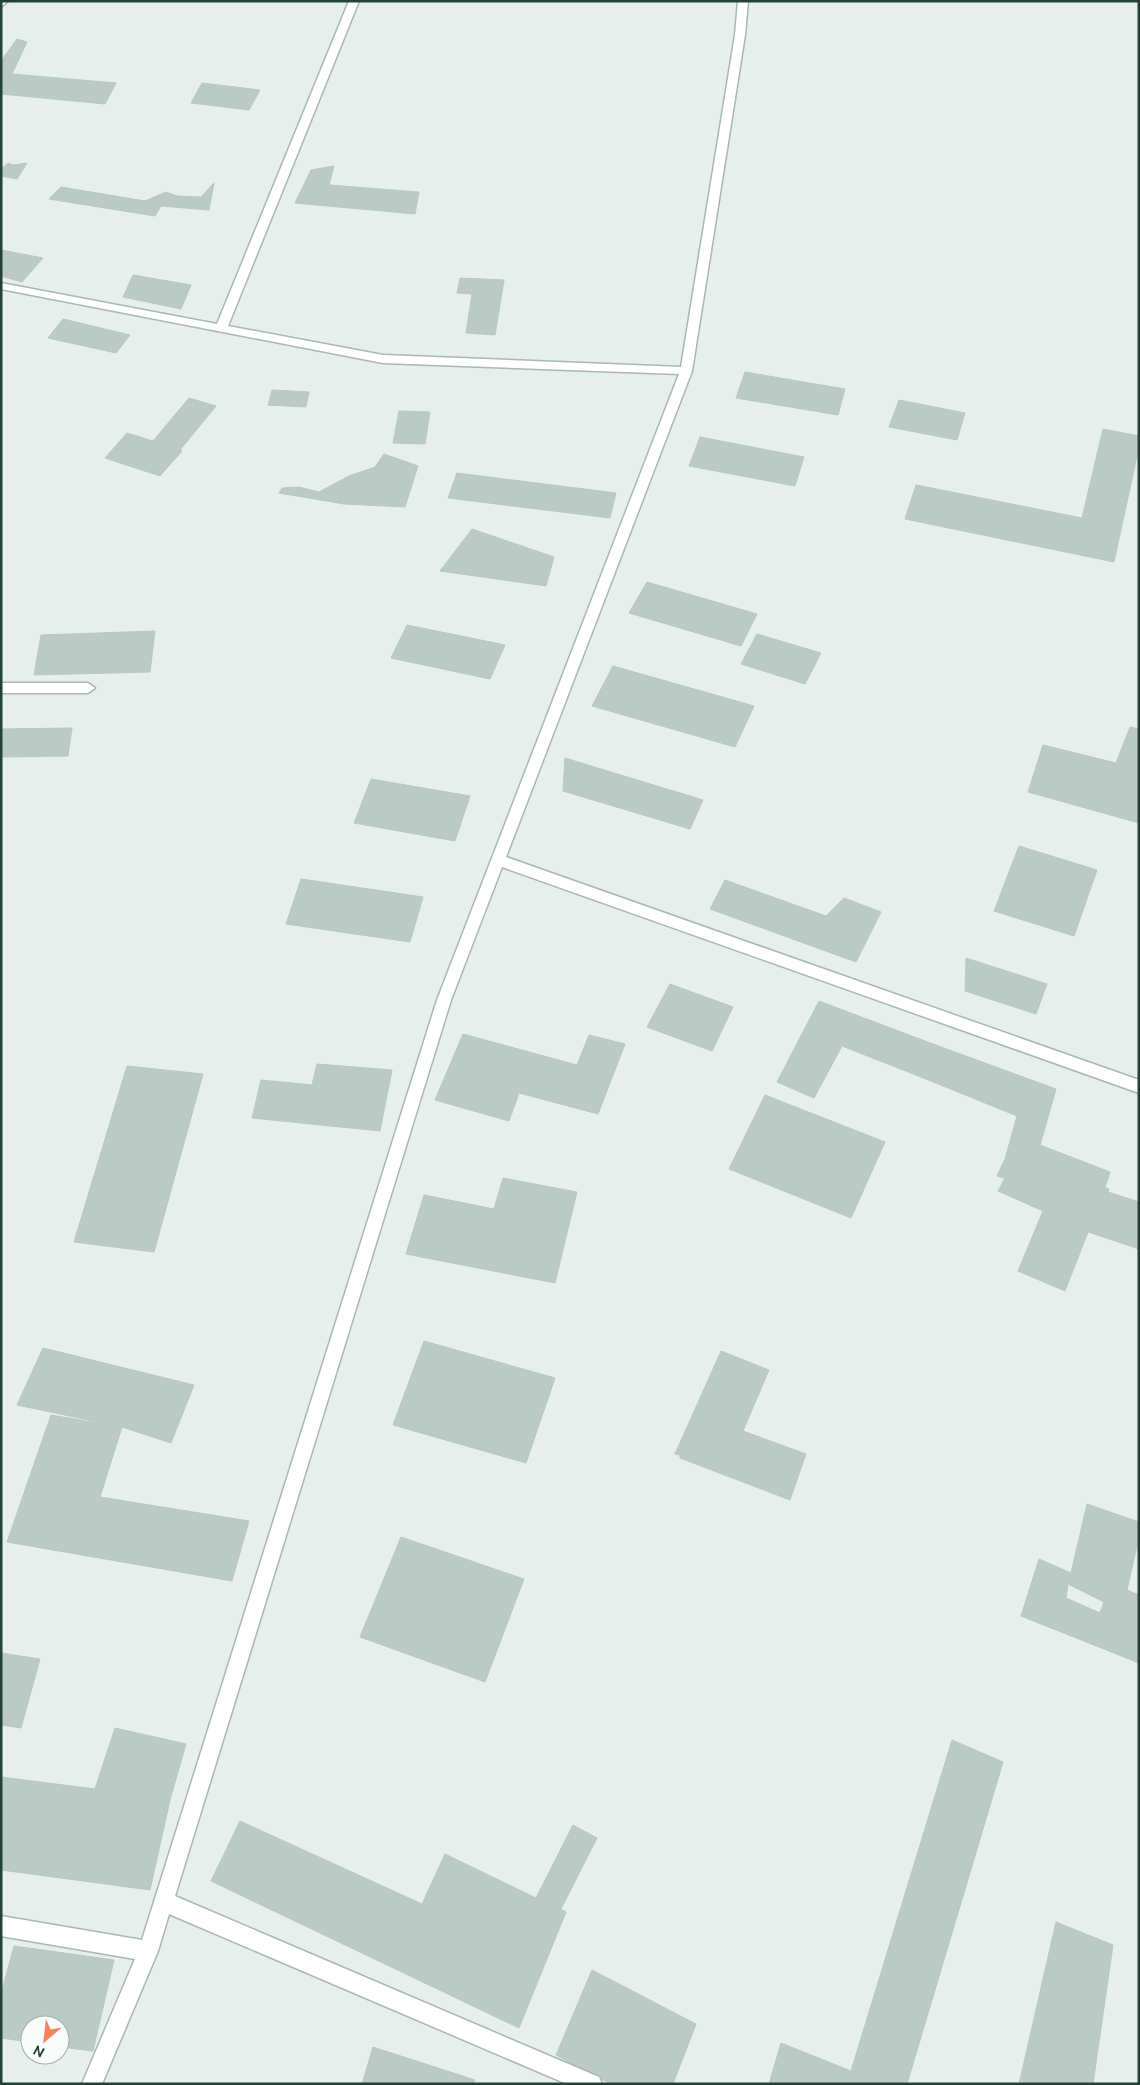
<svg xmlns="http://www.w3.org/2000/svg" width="1140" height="2085" font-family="Ubuntu,sans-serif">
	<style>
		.building { fill: #bbcac4; stroke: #b8c9c2; fill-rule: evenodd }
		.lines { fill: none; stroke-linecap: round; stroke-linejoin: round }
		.minor-casing { stroke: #a8b8b2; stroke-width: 3 }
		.minor { fill: #fff; fill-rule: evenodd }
	</style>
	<rect width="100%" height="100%" fill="#e6efeb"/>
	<g class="building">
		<polygon points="17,39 27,42 12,74 116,83 105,104 1,94 1,61"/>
		<polygon points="202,83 260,90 249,110 191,103"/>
		<polygon points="8,163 13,165 27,163 17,179 1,176 1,169"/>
		<polygon points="334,166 329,185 419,192 415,214 295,203 311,170"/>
		<polygon points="214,183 209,210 161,206 155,216 49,199 61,187 145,201 166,192 177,196 201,197"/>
		<polygon points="1,250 43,258 22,282 1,276"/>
		<polygon points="133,275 191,285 181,309 123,297"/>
		<polygon points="460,278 504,280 495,335 466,333 472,294 457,293"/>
		<polygon points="63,319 130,335 116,353 48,338"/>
		<polygon points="745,372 845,389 838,415 736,398"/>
		<polygon points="272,390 309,392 306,407 268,405"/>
		<polygon points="189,398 216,406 180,450 182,451 160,476 105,458 127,433 153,441"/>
		<polygon points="899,400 965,413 957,440 889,427"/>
		<polygon points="399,411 430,412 425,444 393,443"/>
		<polygon points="1103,429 1139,436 1139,447 1114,562 905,519 916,485 1082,518"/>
		<polygon points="700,437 804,457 795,486 689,466"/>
		<polygon points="384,454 418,466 405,507 344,504 279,493 282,488 299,487 319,492 349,476 375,467"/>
		<polygon points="457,473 616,493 610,518 448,498"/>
		<polygon points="472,529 554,557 546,586 440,571"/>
		<polygon points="647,582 757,614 741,646 629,613"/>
		<polygon points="407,625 505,645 490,679 391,658"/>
		<polygon points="155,631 150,672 34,675 41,635"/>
		<polygon points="757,634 821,653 805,684 741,664"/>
		<polygon points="613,666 754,706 735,747 592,706"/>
		<polygon points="1130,727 1139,729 1139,823 1028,792 1043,745 1116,763"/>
		<polygon points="72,728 68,756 1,757 1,729"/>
		<polygon points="565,758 703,800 690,829 563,791"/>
		<polygon points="371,779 470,796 455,841 354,823"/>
		<polygon points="1019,846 1097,870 1074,936 994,911"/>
		<polygon points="301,879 423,897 410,942 286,924"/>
		<polygon points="725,880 826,916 844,898 881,912 856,962 710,909"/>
		<polygon points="966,958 1047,984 1036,1014 965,991"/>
		<polygon points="670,984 733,1007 712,1051 647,1027"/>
		<polygon points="819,1001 933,1044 916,1075 842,1046 814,1098 777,1082"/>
		<polygon points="463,1034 577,1065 589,1035 625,1044 598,1114 519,1093 509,1121 435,1100"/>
		<polygon points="933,1044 1056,1089 1040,1145 1110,1172 1105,1187 1109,1189 1108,1192 1139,1202 1139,1249 1088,1232 1065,1291 1018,1271 1043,1211 998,1191 1005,1178 997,1176 1005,1159 1017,1116 916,1075"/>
		<polygon points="317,1064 392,1070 380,1131 252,1118 261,1080 312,1085"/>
		<polygon points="127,1066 203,1074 154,1252 74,1242"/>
		<polygon points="765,1095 885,1142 851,1218 729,1169"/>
		<polygon points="503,1178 577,1192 555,1283 406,1254 424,1195 494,1209"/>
		<polygon points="424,1341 555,1378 526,1463 393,1425"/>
		<polygon points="43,1348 194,1385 171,1443 122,1427 17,1405"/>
		<polygon points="721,1351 769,1370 743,1431 806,1454 790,1500 680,1458 680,1455 675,1454"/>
		<polygon points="51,1415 122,1427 100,1497 249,1521 232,1581 7,1542"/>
		<path d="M1087 1504 1139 1522V1537L1127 1590 1139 1595V1663L1021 1616 1039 1559 1071 1573ZM1068 1584 1104 1602 1100 1613 1066 1598Z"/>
		<polygon points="401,1537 524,1579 485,1682 360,1637"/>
		<polygon points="1,1653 40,1659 21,1728 1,1725"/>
		<polygon points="115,1728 186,1744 170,1800 150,1890 1,1870 1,1777 95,1789"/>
		<polygon points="952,1740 1003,1762 907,2084 769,2084 781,2043 851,2071"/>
		<polygon points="240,1821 422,1904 445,1854 536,1898 573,1825 597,1838 561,1909 566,1912 519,2028 211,1881"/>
		<polygon points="1056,1922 1113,1945 1093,2084 1019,2084"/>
		<polygon points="14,1946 114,1960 93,2051 60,2047 60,2025 30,2025 30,2042 1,2038 1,1994"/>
		<polygon points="592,1970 696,2024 673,2084 611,2084 556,2055"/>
		<polygon points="373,2047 475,2080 473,2084 362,2084"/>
	</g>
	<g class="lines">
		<defs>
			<g id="minor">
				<polygon points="1,1 8,1 1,7"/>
				<polygon points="349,1 359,1 228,326 383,355 681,367 735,35 738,1 748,1 745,35 692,371 506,857 1139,1080 1139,1093 502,867 451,1000 175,1896 599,2077 602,2084 567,2084 169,1914 158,1951 102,2084 82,2084 135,1959 1,1936 1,1916 142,1940 437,1000 679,374 383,363 1,289 1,283 217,324"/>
				<polygon points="1,683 88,683 95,688 88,693 1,693"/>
			</g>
		</defs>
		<use href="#minor" class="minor-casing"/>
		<use href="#minor" class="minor"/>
	</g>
	<rect width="1140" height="2085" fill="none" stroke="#24423a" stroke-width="5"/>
	<g transform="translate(45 2040) rotate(208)"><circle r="24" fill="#f7fbf9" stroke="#a3b1ad"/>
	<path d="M0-4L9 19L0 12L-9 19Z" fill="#f4845f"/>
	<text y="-8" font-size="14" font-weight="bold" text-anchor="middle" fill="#24423a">N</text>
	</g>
</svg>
